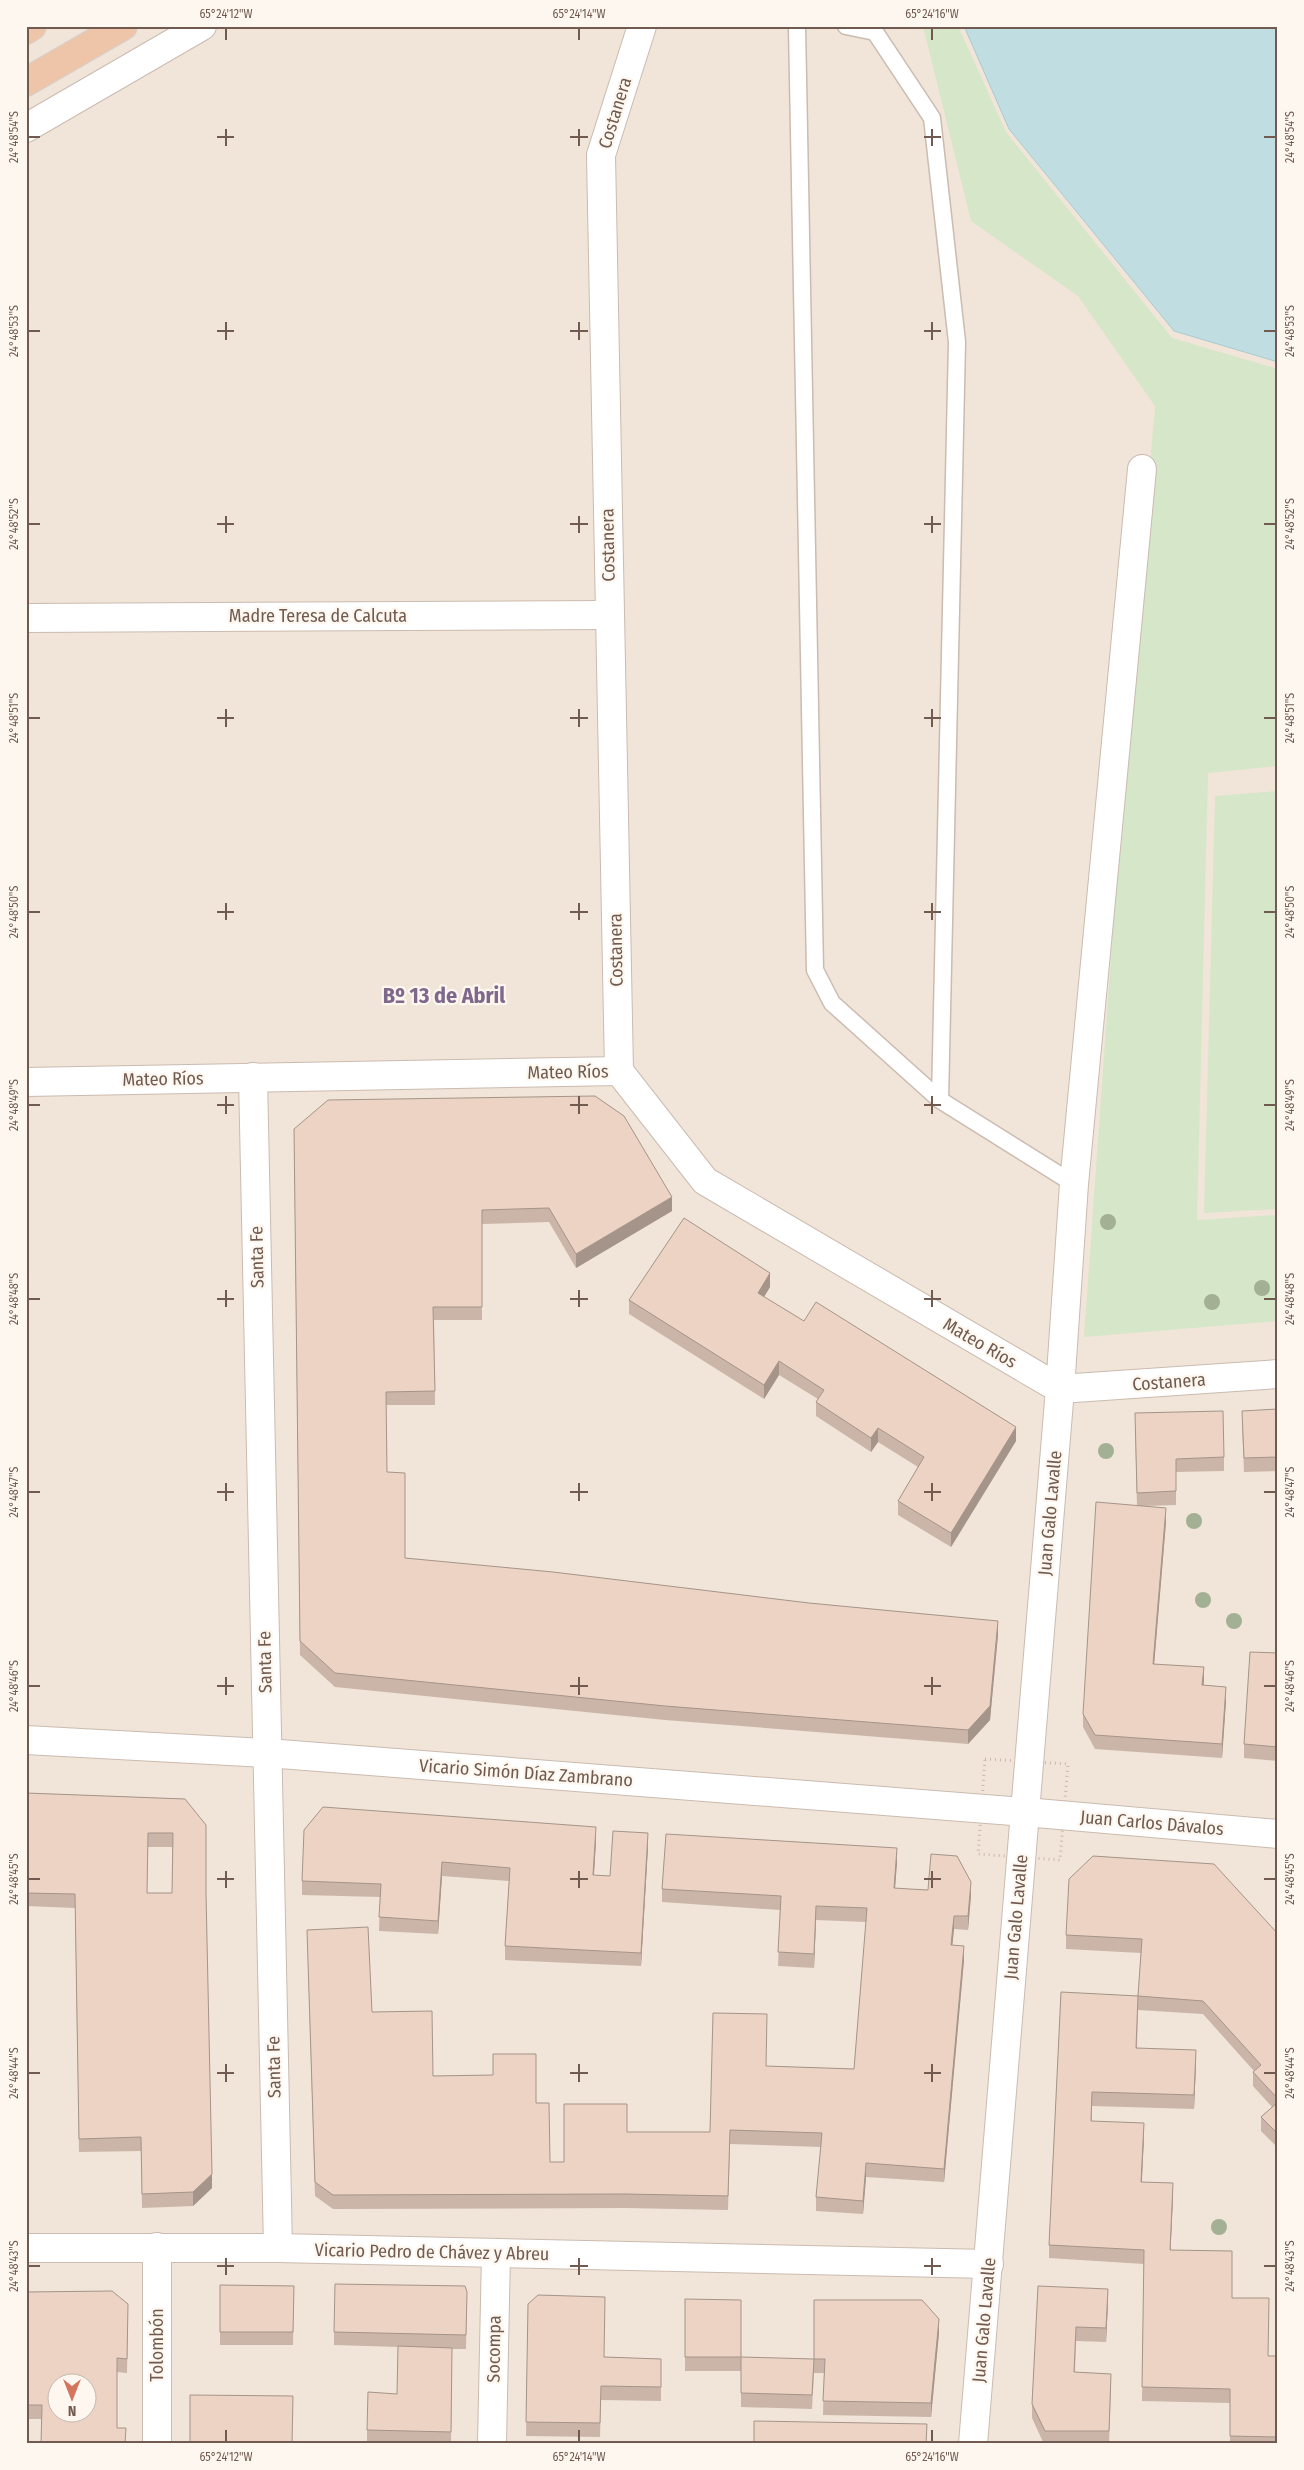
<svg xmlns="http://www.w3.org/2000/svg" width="1304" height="2470" font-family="'Fira Sans Condensed',sans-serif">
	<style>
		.residential { fill: #f0e5d8; fill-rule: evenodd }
		.green { fill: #d6e6c9 }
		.water { fill: #c0dde1; stroke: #a7ccd1 }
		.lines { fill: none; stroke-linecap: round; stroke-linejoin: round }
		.service-casing { stroke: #cbbbb0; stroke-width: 19 }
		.minor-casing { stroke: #cbbbb0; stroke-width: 30 }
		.tertiary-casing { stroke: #cbbbb0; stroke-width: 30 }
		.trunk-casing { stroke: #d7d1ce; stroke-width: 30 }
		.path { stroke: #d0b6a7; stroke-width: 3; stroke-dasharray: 1 4; stroke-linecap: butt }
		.service { stroke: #fff; stroke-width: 16 }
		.minor { stroke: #fff; stroke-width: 28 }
		.tertiary { stroke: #fff; stroke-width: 28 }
		.trunk { stroke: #eec5a9; stroke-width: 28 }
		.tree { fill: #a3b093 }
		.wall { fill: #cbb5a9; fill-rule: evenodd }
		.shaded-wall { fill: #a59489 }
		.building { fill: #ecd3c4; stroke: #a59489; fill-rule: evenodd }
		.ticks { fill: none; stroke: #715b50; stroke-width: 2 }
		.labels { text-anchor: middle; stroke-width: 4.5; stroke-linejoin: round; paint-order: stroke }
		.street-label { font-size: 18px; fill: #715b50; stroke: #fdf7ef }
		.district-label { font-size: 22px; font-weight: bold; fill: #7f688c; stroke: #fdf7ef }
		.neatline { fill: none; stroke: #715b50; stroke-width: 2 }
		.ticks-label { font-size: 12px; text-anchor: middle; fill: #715b50 }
	</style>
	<rect width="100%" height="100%" fill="#faf3e9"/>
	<path class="residential" d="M26 26H1278V2444H26ZM58 2382H88V2412H58Z"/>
	<g class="green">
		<polygon points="923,26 958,26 1006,132 1172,338 1278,369 1278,766 1208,773 1197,1220 1278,1215 1278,1321 1084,1337 1124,774 1155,406 1078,296 971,221"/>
		<polygon points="1278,791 1278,1209 1204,1213 1215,796"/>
	</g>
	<polygon class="water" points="964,26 1278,26 1278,362 1174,331 1009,129"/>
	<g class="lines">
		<defs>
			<g id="service">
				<polyline points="797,26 815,970 832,1003 940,1100 1074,1184"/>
				<polyline points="846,26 875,32 932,118 957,342 940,1100"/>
			</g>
			<g id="minor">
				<polyline points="26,618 609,615"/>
				<polyline points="619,1071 601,155 642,26"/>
				<polyline points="619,1071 705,1181 1060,1389"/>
				<polyline points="253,1077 278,2248"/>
				<polyline points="26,1082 619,1071"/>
				<polyline points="1060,1389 1278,1374"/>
				<polyline points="26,1740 267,1753 1025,1812 1060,1389 1074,1184 1142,469"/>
				<polyline points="26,2248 278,2248 989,2264"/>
				<polyline points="157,2444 157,2247"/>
				<polyline points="492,2444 496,2253"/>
			</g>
			<g id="tertiary">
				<polyline points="26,128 202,26"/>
				<polyline points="973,2444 1025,1812 1278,1834"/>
			</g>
			<g id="trunk">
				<polyline points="26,30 32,26"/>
				<polyline points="26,82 123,26"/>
			</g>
		</defs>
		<use href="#service" class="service-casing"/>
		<use href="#minor" class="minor-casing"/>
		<use href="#tertiary" class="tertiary-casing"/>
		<use href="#trunk" class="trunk-casing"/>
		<polygon class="path" points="985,1759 1068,1764 1060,1860 978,1854"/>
		<use href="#service" class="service"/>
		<use href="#minor" class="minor"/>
		<use href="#tertiary" class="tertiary"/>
		<use href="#trunk" class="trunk"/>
	</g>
	<g class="tree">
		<circle cx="1108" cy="1222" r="8"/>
		<circle cx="1262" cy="1288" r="8"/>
		<circle cx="1212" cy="1302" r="8"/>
		<circle cx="1106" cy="1451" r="8"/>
		<circle cx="1194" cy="1521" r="8"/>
		<circle cx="1203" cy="1600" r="8"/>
		<circle cx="1234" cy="1621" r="8"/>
		<circle cx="1219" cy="2227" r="8"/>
	</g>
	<g class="wall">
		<polygon points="294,1129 672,1211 576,1268 549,1222 482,1224 482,1320 434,1320 435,1405 386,1405 387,1472 405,1558 998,1635 990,1720 968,1744 665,1720 335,1687 300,1655"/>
		<polygon points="770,1287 764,1297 804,1321 1016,1441 951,1547 898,1515 898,1501 918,1467 878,1442 871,1452 816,1416 816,1402 818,1399 779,1375 764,1399 629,1314 629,1300"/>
		<polygon points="1278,1409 1278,1471 1244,1472 1242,1424"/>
		<polygon points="1135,1426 1224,1457 1224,1471 1176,1472 1176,1505 1144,1506 1166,1522 1154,1664 1204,1681 1203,1685 1226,1701 1222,1758 1095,1749 1083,1727 1083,1714 1137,1506"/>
		<polygon points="1278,1653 1278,1761 1244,1758 1244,1744"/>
		<path d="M26 1793 185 1799 206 1897 212 2188 193 2206 142 2208 141 2151 79 2152 75 1908 26 1906ZM148 1847H172V1893H147Z"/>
		<polygon points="596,1841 594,1875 610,1876 648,1847 641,1966 505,1960 505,1946 509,1881 442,1876 438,1934 379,1931 380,1897 302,1895 302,1881"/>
		<polygon points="897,1862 895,1888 971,1895 968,1930 954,1929 952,1945 964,1960 944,2182 866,2177 863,2214 816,2211 816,2197 821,2147 730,2144 728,2210 626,2208 333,2209 315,2196 307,1930 372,2012 433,2076 493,2075 493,2054 536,2103 550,2162 564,2162 627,2132 710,2132 766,2066 854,2069 866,1922 816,1920 814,1968 778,1966 780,1910 662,1902 662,1889"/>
		<polygon points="1278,1934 1278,2148 1261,2131 1261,2117 1272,2107 1253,2086 1253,2072 1254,2071 1203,2014 1138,2010 1137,2048 1196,2064 1194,2109 1092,2106 1092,2121 1144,2136 1142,2182 1173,2197 1170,2250 1232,2298 1269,2356 1278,2356 1278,2444 1230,2444 1230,2403 1142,2401 1144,2264 1049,2258 1049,2245 1061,1992 1138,1996 1141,1953 1066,1949 1066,1935"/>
		<polygon points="220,2285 294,2286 293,2345 220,2345"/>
		<polygon points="1038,2286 1108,2303 1106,2342 1076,2341 1075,2372 1111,2388 1109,2444 1044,2444 1032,2418 1032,2404"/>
		<polygon points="26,2292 128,2318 127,2373 117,2372 117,2428 126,2444 42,2419 26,2419"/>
		<polygon points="467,2292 466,2349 452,2349 451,2444 367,2444 367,2430 397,2394 398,2347 334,2345 334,2332"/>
		<polygon points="685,2299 741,2358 814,2359 939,2333 931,2417 823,2415 824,2373 814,2373 812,2409 741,2407 741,2371 685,2371"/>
		<polygon points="528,2304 605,2357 661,2359 661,2401 601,2400 600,2437 526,2436"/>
	</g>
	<g class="shaded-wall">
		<polygon points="672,1197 672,1211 576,1268 576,1254"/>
		<polygon points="770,1273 770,1287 758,1307 758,1293"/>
		<polygon points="779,1361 779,1375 764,1399 764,1385"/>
		<polygon points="1016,1427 1016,1441 951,1547 951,1533"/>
		<polygon points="878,1428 878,1442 871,1452 871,1438"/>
		<polygon points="1166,1508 1166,1522 1153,1678 1153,1664"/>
		<polygon points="998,1621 998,1635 990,1720 968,1744 968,1730"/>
		<polygon points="1204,1667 1204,1681 1202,1699 1202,1685"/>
		<polygon points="1226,1687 1226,1701 1222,1758 1222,1744"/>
		<polygon points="596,1827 596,1841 593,1889 593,1875"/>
		<polygon points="648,1833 648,1847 641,1966 641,1953"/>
		<polygon points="897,1848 897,1862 894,1902 894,1888"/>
		<polygon points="442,1862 442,1876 438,1934 438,1921"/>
		<polygon points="971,1882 971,1895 968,1930 968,1916"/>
		<polygon points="816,1906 816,1920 814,1968 814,1954"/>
		<polygon points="954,1916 954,1929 951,1959 951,1945"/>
		<polygon points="964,1946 964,1960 944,2182 944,2169"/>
		<polygon points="1196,2050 1196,2064 1194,2109 1194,2095"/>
		<polygon points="1144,2123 1144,2136 1141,2196 1141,2182"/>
		<polygon points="866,2163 866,2177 863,2214 863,2201"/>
		<polygon points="212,2174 212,2188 193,2206 193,2192"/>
		<polygon points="1173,2183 1173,2197 1170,2264 1170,2250"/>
		<polygon points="1108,2289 1108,2303 1106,2342 1106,2328"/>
		<polygon points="939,2319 939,2333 931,2417 931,2403"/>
	</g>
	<g class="building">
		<polygon points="595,1096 624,1116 672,1197 576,1254 549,1208 482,1210 482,1307 433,1307 435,1391 386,1392 387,1472 405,1473 405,1558 553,1572 809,1603 998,1621 990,1706 968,1730 665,1706 335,1673 300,1641 294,1129 328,1100"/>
		<polygon points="684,1218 770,1273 758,1293 804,1321 816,1302 1016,1427 951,1533 898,1501 924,1457 878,1428 871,1438 816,1402 824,1390 779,1361 764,1385 629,1300"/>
		<polygon points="1278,1409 1278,1457 1244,1458 1242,1411"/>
		<polygon points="1223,1411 1224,1457 1176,1459 1176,1491 1137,1493 1135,1413"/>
		<polygon points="1096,1502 1166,1508 1153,1664 1204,1667 1202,1685 1226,1687 1222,1744 1095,1735 1083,1714"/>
		<polygon points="1250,1652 1278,1653 1278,1747 1244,1744"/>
		<path d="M26 1793 185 1799 206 1825V1893L212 2174 193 2192 142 2194 141 2137 79 2139 75 1894 26 1893ZM148 1833H173L172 1893H147Z"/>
		<polygon points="323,1807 596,1827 593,1875 610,1876 613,1831 648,1833 641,1953 505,1946 510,1868 442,1862 438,1921 379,1917 381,1884 302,1881 304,1830"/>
		<polygon points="666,1834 897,1848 894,1888 910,1889 928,1890 931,1854 957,1856 971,1882 968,1916 954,1916 951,1945 964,1946 944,2169 866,2163 863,2201 816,2197 822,2133 730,2130 728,2196 626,2194 333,2195 315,2182 307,1930 368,1927 372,2012 432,2011 433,2076 493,2075 493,2054 536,2054 536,2103 549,2103 550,2162 564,2162 564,2104 627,2104 627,2132 710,2132 713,2013 767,2014 766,2066 854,2069 867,1908 816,1906 814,1954 778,1952 781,1896 662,1889"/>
		<polygon points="1093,1856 1214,1864 1278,1934 1278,2099 1253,2072 1261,2065 1203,2001 1138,1996 1136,2048 1196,2050 1194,2095 1092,2092 1091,2121 1144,2123 1141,2182 1173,2183 1170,2250 1232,2251 1232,2298 1269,2298 1268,2356 1278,2356 1278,2437 1230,2436 1230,2389 1142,2387 1144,2250 1049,2245 1061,1992 1138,1996 1142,1939 1066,1935 1069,1879"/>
		<polygon points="1278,2102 1278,2134 1261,2117"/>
		<polygon points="335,2284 465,2286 467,2292 466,2335 334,2332"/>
		<polygon points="220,2285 294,2286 293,2332 220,2332"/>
		<polygon points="1038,2286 1108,2289 1106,2328 1076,2327 1074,2372 1111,2374 1109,2431 1045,2431 1032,2404"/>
		<path d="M112 2291 128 2304 127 2359 117 2358V2428H126L125 2444H41L42 2405H26V2292ZM58 2382H88V2412H58Z"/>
		<polygon points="538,2295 605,2297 604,2357 661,2359 661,2387 601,2386 600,2423 526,2422 528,2304"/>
		<polygon points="685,2299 741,2300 741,2357 685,2357"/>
		<polygon points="814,2300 922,2300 939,2319 931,2403 823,2401 825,2359 814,2359 812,2395 741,2393 741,2357 814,2359"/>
		<polygon points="398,2346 452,2348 451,2432 367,2430 368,2392 397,2394"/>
		<polygon points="190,2395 293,2396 292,2444 190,2444"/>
		<polygon points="754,2421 927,2424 926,2444 754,2444"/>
	</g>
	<path class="ticks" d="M226 28V40M579 28V40M932 28V40M226 129V146M579 129V146M932 129V146M28 137H40M217 137H234M570 137H588M924 137H941M1264 137H1276M226 322V340M579 322V340M932 322V340M28 331H40M217 331H234M570 331H588M924 331H941M1264 331H1276M226 516V533M579 516V533M932 516V533M28 524H40M217 524H234M570 524H588M924 524H941M1264 524H1276M226 709V727M579 709V727M932 709V727M28 718H40M217 718H234M570 718H588M924 718H941M1264 718H1276M226 903V920M579 903V920M932 903V920M28 912H40M217 912H234M570 912H588M924 912H941M1264 912H1276M226 1096V1114M579 1096V1114M932 1096V1114M28 1105H40M217 1105H234M570 1105H588M924 1105H941M1264 1105H1276M226 1290V1307M579 1290V1307M932 1290V1307M28 1299H40M217 1299H234M570 1299H588M924 1299H941M1264 1299H1276M226 1483V1501M579 1483V1501M932 1483V1501M28 1492H40M217 1492H234M570 1492H588M924 1492H941M1264 1492H1276M226 1677V1695M579 1677V1695M932 1677V1695M28 1686H40M217 1686H234M570 1686H588M924 1686H941M1264 1686H1276M226 1871V1888M579 1871V1888M932 1871V1888M28 1879H40M217 1879H234M570 1879H588M924 1879H941M1264 1879H1276M226 2064V2082M579 2064V2082M932 2064V2082M28 2073H40M217 2073H234M570 2073H588M924 2073H941M1264 2073H1276M226 2258V2275M579 2258V2275M932 2258V2275M28 2266H40M217 2266H234M570 2266H588M924 2266H941M1264 2266H1276M226 2430V2442M579 2430V2442M932 2430V2442"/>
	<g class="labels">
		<g class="street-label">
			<text transform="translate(615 113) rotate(-73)" y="6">Costanera</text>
			<text transform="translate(608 545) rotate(-91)" y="6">Costanera</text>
			<text x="318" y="622">Madre Teresa de Calcuta</text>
			<text transform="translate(616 950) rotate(-91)" y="6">Costanera</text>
			<text transform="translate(568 1072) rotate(-1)" y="6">Mateo Ríos</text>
			<text transform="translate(163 1079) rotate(-1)" y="6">Mateo Ríos</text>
			<text transform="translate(257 1257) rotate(-91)" y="6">Santa Fe</text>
			<text transform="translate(980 1343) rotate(30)" y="6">Mateo Ríos</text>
			<text transform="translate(1169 1382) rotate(-4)" y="6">Costanera</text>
			<text transform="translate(1050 1513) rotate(-85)" y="6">Juan Galo Lavalle</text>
			<text transform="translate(265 1662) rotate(-91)" y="6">Santa Fe</text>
			<text transform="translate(526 1773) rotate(4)" y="6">Vicario Simón Díaz Zambrano</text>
			<text transform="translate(1152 1823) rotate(5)" y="6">Juan Carlos Dávalos</text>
			<text transform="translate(1016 1917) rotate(-85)" y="6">Juan Galo Lavalle</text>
			<text transform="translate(274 2067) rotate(-91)" y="6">Santa Fe</text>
			<text transform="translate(432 2252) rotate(1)" y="6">Vicario Pedro de Chávez y Abreu</text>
			<text transform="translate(984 2320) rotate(-85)" y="6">Juan Galo Lavalle</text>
			<text transform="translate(157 2345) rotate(-90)" y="6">Tolombón</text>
			<text transform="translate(494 2349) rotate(-89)" y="6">Socompa</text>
		</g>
		<g class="district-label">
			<text x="444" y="1003">Bº 13 de Abril</text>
		</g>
	</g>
	<rect width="1304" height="2470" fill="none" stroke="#fdf7ef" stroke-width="55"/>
	<g transform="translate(72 2398) rotate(180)"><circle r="24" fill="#fdf7ef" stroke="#c5b9af"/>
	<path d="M0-4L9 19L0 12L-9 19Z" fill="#d3755f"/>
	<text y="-8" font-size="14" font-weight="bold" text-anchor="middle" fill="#715b50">N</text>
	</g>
	<rect x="28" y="28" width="1248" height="2414" class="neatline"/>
	<g class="ticks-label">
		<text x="226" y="18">65°24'12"W</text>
		<text x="579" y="18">65°24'14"W</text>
		<text x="932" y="18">65°24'16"W</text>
		<text transform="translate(1290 137) rotate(-90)" y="4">24°48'54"S</text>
		<text transform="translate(14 137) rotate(-90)" y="4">24°48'54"S</text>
		<text transform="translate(1290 331) rotate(-90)" y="4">24°48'53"S</text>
		<text transform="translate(14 331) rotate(-90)" y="4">24°48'53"S</text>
		<text transform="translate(1290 524) rotate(-90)" y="4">24°48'52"S</text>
		<text transform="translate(14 524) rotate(-90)" y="4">24°48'52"S</text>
		<text transform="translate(1290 718) rotate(-90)" y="4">24°48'51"S</text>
		<text transform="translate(14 718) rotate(-90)" y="4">24°48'51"S</text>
		<text transform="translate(1290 912) rotate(-90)" y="4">24°48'50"S</text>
		<text transform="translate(14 912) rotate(-90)" y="4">24°48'50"S</text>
		<text transform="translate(1290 1105) rotate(-90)" y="4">24°48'49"S</text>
		<text transform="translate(14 1105) rotate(-90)" y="4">24°48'49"S</text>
		<text transform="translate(1290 1299) rotate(-90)" y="4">24°48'48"S</text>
		<text transform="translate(14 1299) rotate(-90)" y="4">24°48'48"S</text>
		<text transform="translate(1290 1492) rotate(-90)" y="4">24°48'47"S</text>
		<text transform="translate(14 1492) rotate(-90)" y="4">24°48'47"S</text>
		<text transform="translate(1290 1686) rotate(-90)" y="4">24°48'46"S</text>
		<text transform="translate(14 1686) rotate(-90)" y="4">24°48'46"S</text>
		<text transform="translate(1290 1879) rotate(-90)" y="4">24°48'45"S</text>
		<text transform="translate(14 1879) rotate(-90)" y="4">24°48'45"S</text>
		<text transform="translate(14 2073) rotate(-90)" y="4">24°48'44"S</text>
		<text transform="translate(1290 2073) rotate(-90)" y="4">24°48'44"S</text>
		<text transform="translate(14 2266) rotate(-90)" y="4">24°48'43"S</text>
		<text transform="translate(1290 2266) rotate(-90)" y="4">24°48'43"S</text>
		<text x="226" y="2461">65°24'12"W</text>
		<text x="579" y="2461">65°24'14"W</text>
		<text x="932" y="2461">65°24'16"W</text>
	</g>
</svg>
